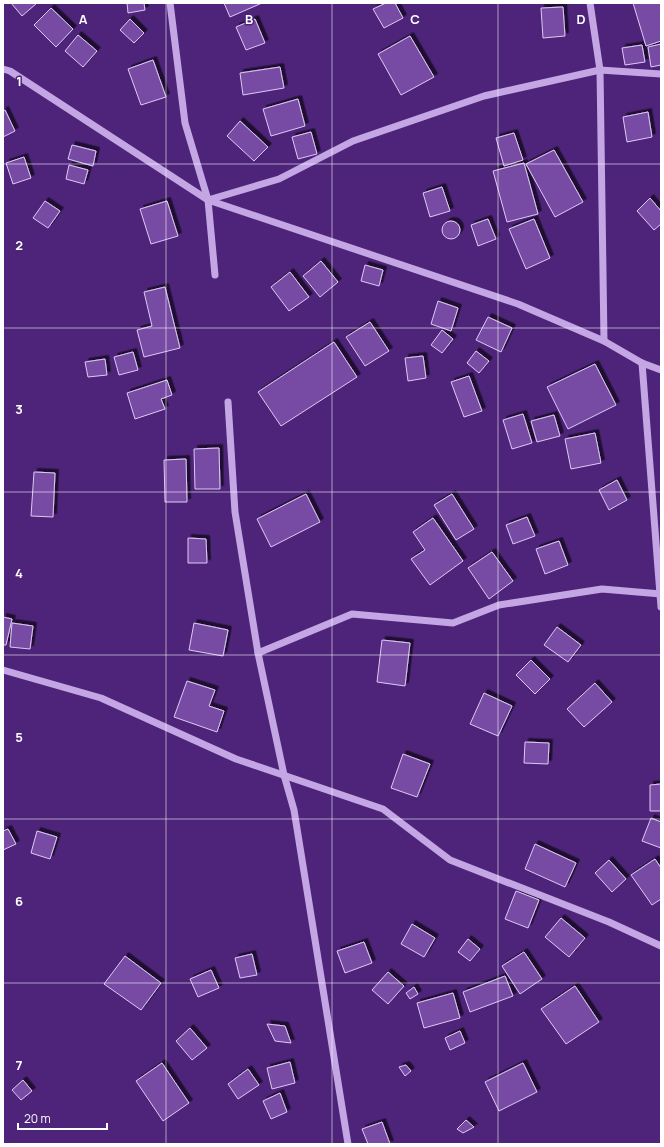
<svg xmlns="http://www.w3.org/2000/svg" width="664" height="1147" font-family="Manrope,sans-serif">
	<style>
		.building { fill: #774ca3; stroke: #ddc9f4; filter: url(#shadow) }
		.lines { fill: none; stroke-linecap: round; stroke-linejoin: round }
		.minor { stroke: #c4a6e4; stroke-width: 7 }
		.grid { fill: none; stroke: #fff; stroke-width: 1; stroke-opacity: 0.55 }
		.grid-label { font-size: 13px; text-anchor: middle; font-weight: bold; fill: #fff; stroke: #4e247a; stroke-width: 3; stroke-linejoin: round; paint-order: stroke }
	</style>
	<defs>
		<filter id="shadow"><feDropShadow dx="3.5" dy="-3.5" stdDeviation="0" flood-color="#0009"/></filter>
	</defs>
	<rect width="100%" height="100%" fill="#4e247a"/>
	<g class="building">
		<polygon points="11,3 37,3 22,16"/>
		<polygon points="127,3 144,3 145,10 128,13"/>
		<polygon points="224,3 262,3 230,17"/>
		<polygon points="386,3 395,3 403,18 384,28 373,9"/>
		<polygon points="633,3 661,3 661,41 646,46"/>
		<polygon points="563,7 565,36 543,38 541,8"/>
		<polygon points="51,8 73,29 56,47 34,25"/>
		<polygon points="130,19 144,33 134,43 120,30"/>
		<polygon points="255,19 265,43 246,50 236,27"/>
		<polygon points="78,35 97,51 83,67 65,51"/>
		<polygon points="410,36 434,77 401,95 378,54"/>
		<polygon points="661,44 661,65 651,67 648,47"/>
		<polygon points="642,45 645,62 625,65 622,48"/>
		<polygon points="153,60 166,97 141,105 128,69"/>
		<polygon points="280,67 284,88 243,95 240,73"/>
		<polygon points="298,99 305,126 271,136 263,109"/>
		<polygon points="5,110 15,131 3,137 3,111"/>
		<polygon points="648,112 652,137 627,142 623,117"/>
		<polygon points="240,121 268,147 254,161 227,136"/>
		<polygon points="311,132 317,154 298,159 292,137"/>
		<polygon points="514,133 523,160 504,166 496,138"/>
		<polygon points="72,145 96,151 93,166 68,159"/>
		<polygon points="554,150 583,202 555,217 526,164"/>
		<polygon points="24,157 31,178 13,184 6,163"/>
		<polygon points="524,163 538,214 507,222 493,171"/>
		<polygon points="69,165 88,170 84,184 66,179"/>
		<polygon points="442,187 450,211 430,217 423,193"/>
		<polygon points="650,198 661,211 661,224 654,230 637,211"/>
		<polygon points="45,201 60,211 48,228 33,218"/>
		<polygon points="167,201 178,236 151,244 140,209"/>
		<polygon points="488,219 496,239 478,246 471,225"/>
		<polygon points="534,219 550,258 526,269 509,229"/>
		<circle cx="451" cy="230" r="9"/>
		<polygon points="321,261 338,282 320,297 303,276"/>
		<polygon points="365,265 383,270 379,286 361,281"/>
		<polygon points="290,272 309,297 289,311 271,287"/>
		<polygon points="165,287 180,348 144,357 137,330 152,326 144,292"/>
		<polygon points="438,301 458,308 451,331 431,324"/>
		<polygon points="488,317 512,328 501,352 476,340"/>
		<polygon points="370,322 389,351 365,366 346,337"/>
		<polygon points="442,330 453,339 442,353 431,345"/>
		<polygon points="334,342 357,377 281,426 258,392"/>
		<polygon points="476,351 489,361 479,373 467,363"/>
		<polygon points="133,352 138,370 119,375 114,357"/>
		<polygon points="423,356 426,378 408,381 405,358"/>
		<polygon points="105,359 107,375 88,377 85,362"/>
		<polygon points="595,364 616,405 568,429 547,387"/>
		<polygon points="469,376 482,411 464,417 451,382"/>
		<polygon points="167,380 172,395 161,399 165,409 135,419 127,393"/>
		<polygon points="523,414 532,443 512,449 503,420"/>
		<polygon points="554,415 560,436 537,442 531,421"/>
		<polygon points="595,433 601,463 571,469 565,439"/>
		<polygon points="219,448 220,489 195,489 194,449"/>
		<polygon points="186,459 187,502 165,502 164,460"/>
		<polygon points="34,472 55,473 53,517 31,516"/>
		<polygon points="617,480 627,500 609,510 599,490"/>
		<polygon points="306,494 320,522 271,547 257,519"/>
		<polygon points="452,494 474,529 456,540 434,505"/>
		<polygon points="527,517 535,536 513,544 506,525"/>
		<polygon points="433,518 463,561 430,585 411,559 425,550 413,532"/>
		<polygon points="188,538 206,539 207,563 188,563"/>
		<polygon points="559,541 568,565 545,574 536,549"/>
		<polygon points="492,552 513,581 489,599 468,568"/>
		<polygon points="3,617 12,619 6,645 3,645"/>
		<polygon points="12,623 33,626 30,649 10,647"/>
		<polygon points="194,623 228,630 223,656 189,650"/>
		<polygon points="557,627 581,645 568,662 544,645"/>
		<polygon points="382,640 410,643 405,686 377,682"/>
		<polygon points="531,660 550,679 535,694 516,675"/>
		<polygon points="187,681 215,690 209,706 224,711 217,732 174,717"/>
		<polygon points="595,683 612,702 584,727 567,709"/>
		<polygon points="484,693 512,706 498,736 470,724"/>
		<polygon points="525,742 549,743 548,764 524,763"/>
		<polygon points="403,754 430,764 417,797 391,788"/>
		<polygon points="661,784 661,811 650,811 650,785"/>
		<polygon points="651,818 661,822 661,848 642,841"/>
		<polygon points="8,829 16,844 3,850 3,831"/>
		<polygon points="37,831 57,837 50,859 31,853"/>
		<polygon points="535,844 576,863 565,887 525,869"/>
		<polygon points="655,859 661,868 661,899 652,905 631,875"/>
		<polygon points="609,860 626,879 612,892 595,873"/>
		<polygon points="516,891 539,900 528,928 505,919"/>
		<polygon points="561,918 585,938 569,957 545,937"/>
		<polygon points="412,924 435,938 424,957 401,944"/>
		<polygon points="468,939 480,949 470,961 458,952"/>
		<polygon points="364,942 372,963 345,973 337,951"/>
		<polygon points="524,952 542,979 520,994 502,966"/>
		<polygon points="252,954 257,975 240,978 235,958"/>
		<polygon points="125,956 161,983 141,1010 104,984"/>
		<polygon points="211,970 219,988 198,997 190,979"/>
		<polygon points="388,972 404,986 388,1004 372,990"/>
		<polygon points="505,976 513,996 470,1012 463,992"/>
		<polygon points="575,986 599,1022 566,1044 541,1009"/>
		<polygon points="414,987 418,994 410,999 406,993"/>
		<polygon points="453,993 460,1018 424,1028 417,1003"/>
		<polygon points="267,1024 285,1026 291,1043 275,1041"/>
		<polygon points="190,1028 207,1048 192,1060 176,1041"/>
		<polygon points="460,1031 465,1043 450,1050 445,1038"/>
		<polygon points="290,1062 295,1083 272,1089 267,1068"/>
		<polygon points="162,1063 189,1103 163,1121 136,1081"/>
		<polygon points="523,1063 537,1092 499,1111 485,1082"/>
		<polygon points="406,1065 411,1071 405,1076 399,1067"/>
		<polygon points="248,1069 259,1085 238,1099 228,1084"/>
		<polygon points="23,1080 32,1091 21,1100 12,1090"/>
		<polygon points="280,1093 287,1112 271,1119 263,1101"/>
		<polygon points="466,1120 474,1127 463,1133 457,1129"/>
		<polygon points="382,1122 390,1144 368,1144 362,1129"/>
	</g>
	<g class="lines">
		<g class="minor">
			<polyline points="170,3 185,123 208,200"/>
			<polyline points="590,3 600,70 604,341"/>
			<polyline points="3,69 10,71 208,200 518,304 604,341 642,363 661,370"/>
			<polyline points="215,275 208,200 279,179 353,141 484,96 600,70 661,74"/>
			<polyline points="642,363 661,607"/>
			<polyline points="228,402 235,512 258,653 284,775 294,810 348,1144"/>
			<polyline points="258,653 352,614 453,623 499,605 602,589 661,594"/>
			<polyline points="3,670 101,698 236,759 383,809 450,860 609,922 661,946"/>
		</g>
	</g>
	<path class="grid" d="M166 3V1144M332 3V1144M498 3V1144M3 164H661M3 328H661M3 492H661M3 655H661M3 819H661M3 983H661"/>
	<g class="grid-label">
		<text x="83" y="24">A</text>
		<text x="249" y="24">B</text>
		<text x="415" y="24">C</text>
		<text x="581" y="24">D</text>
		<text x="19" y="86">1</text>
		<text x="19" y="250">2</text>
		<text x="19" y="414">3</text>
		<text x="19" y="578">4</text>
		<text x="19" y="742">5</text>
		<text x="19" y="906">6</text>
		<text x="19" y="1070">7</text>
	</g>
	<rect width="664" height="1147" fill="none" stroke="#ffffff" stroke-width="8"/>
	<path d="M18 1123v6h89v-6" fill="none" stroke="#ffffff" stroke-width="2"/>
	<text x="24" y="1123" font-size="12" fill="#ffffff" stroke="#4e247a" stroke-width="3" paint-order="stroke">20 m</text>
</svg>
